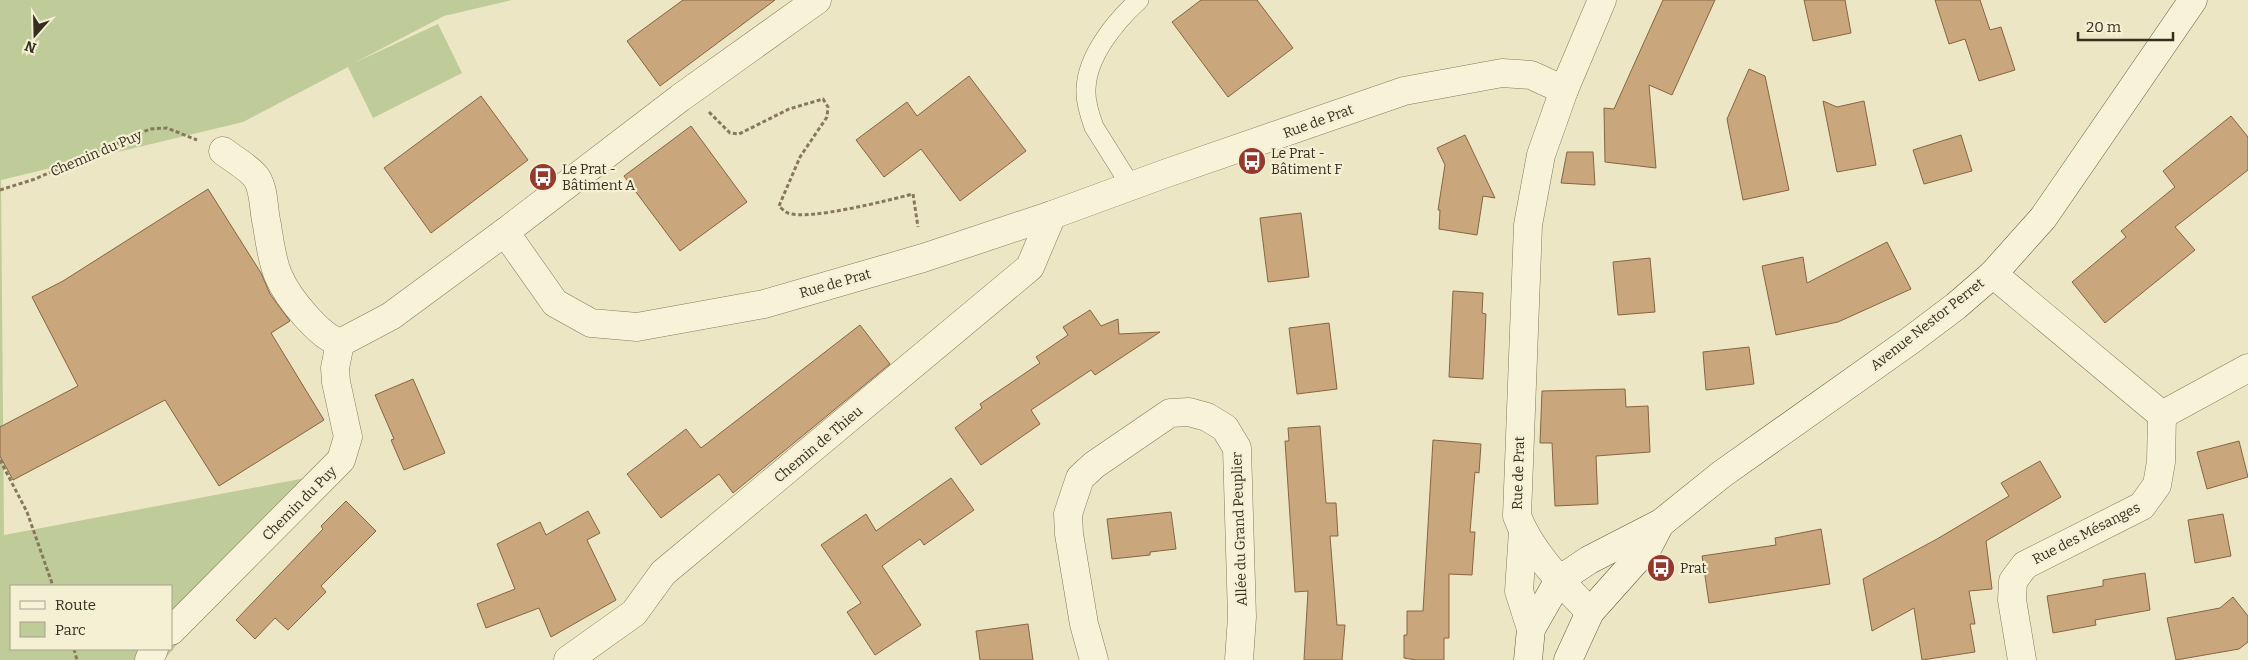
<svg xmlns="http://www.w3.org/2000/svg" width="2248" height="660" font-family="Bitter,serif">
	<style>
		.green { fill: #bfcb99; fill-rule: evenodd }
		.building { fill: #caa67c; stroke: #866542 }
		.lines { fill: none; stroke-linecap: round; stroke-linejoin: round }
		.service-casing { stroke: #88785b; stroke-width: 20 }
		.minor-casing { stroke: #88785b; stroke-width: 29 }
		.secondary-casing { stroke: #6a593e; stroke-width: 29 }
		.path { stroke: #88785b; stroke-width: 3; stroke-dasharray: 4 2.5; stroke-linecap: butt }
		.service { stroke: #f8f2d8; stroke-width: 19 }
		.minor { stroke: #f8f2d8; stroke-width: 28 }
		.secondary { stroke: #f8f2d8; stroke-width: 28 }
		.labels { text-anchor: middle; stroke-width: 4.5; stroke-linejoin: round; paint-order: stroke }
		.street-label { font-size: 14px; fill: #382e1f; stroke: #f5efd4 }
		.poi-label { font-size: 14px; fill: #382e1f; stroke: #f5efd4; text-anchor: start }
	</style>
	<rect width="100%" height="100%" fill="#ede6c5"/>
	<path class="green" d="M0 0H512L444 16 354 63 438 24 462 73 373 118 348 67 243 122 1 180 4 535 316 476 164 660H0ZM11 586H171V649H11Z"/>
	<g class="building">
		<polygon points="683,0 775,0 660,86 627,41"/>
		<polygon points="1201,0 1257,0 1293,48 1228,97 1172,22"/>
		<polygon points="1663,0 1715,0 1672,95 1649,85 1656,168 1605,162 1604,108 1614,109"/>
		<polygon points="1804,0 1845,0 1851,33 1813,41"/>
		<polygon points="1935,0 1980,0 1990,30 2001,27 2015,70 1979,81 1965,39 1949,44"/>
		<polygon points="1749,69 1765,76 1789,190 1743,200 1727,119"/>
		<polygon points="969,76 1026,151 960,201 921,149 884,177 856,140 907,102 917,116"/>
		<polygon points="481,96 528,160 431,233 384,168"/>
		<polygon points="1823,101 1837,107 1864,101 1876,165 1837,172"/>
		<polygon points="2231,116 2248,137 2248,170 2175,227 2195,250 2105,323 2072,282 2126,237 2121,231 2175,187 2163,171"/>
		<polygon points="691,126 747,202 680,251 624,176"/>
		<polygon points="1465,135 1495,198 1483,196 1477,235 1439,229 1440,210 1438,210 1445,165 1437,148"/>
		<polygon points="1961,135 1972,171 1924,184 1913,150"/>
		<polygon points="1567,152 1593,152 1595,185 1561,183"/>
		<polygon points="208,189 261,273 270,294 290,321 271,333 324,420 219,486 165,400 13,480 0,456 0,427 78,386 32,297 63,281"/>
		<polygon points="1301,213 1309,277 1268,282 1260,218"/>
		<polygon points="1887,242 1911,289 1838,322 1776,335 1762,266 1803,257 1807,283"/>
		<polygon points="1650,258 1655,312 1618,315 1613,262"/>
		<polygon points="1453,291 1483,293 1482,313 1486,314 1483,379 1449,377"/>
		<polygon points="1090,310 1101,326 1118,319 1119,334 1160,332 1095,375 1091,370 1031,410 1040,424 981,465 955,428 982,408 980,404 1040,363 1036,357 1068,335 1063,327"/>
		<polygon points="1329,323 1337,389 1297,394 1289,328"/>
		<polygon points="860,325 890,364 733,493 719,474 661,518 627,474 686,429 701,448"/>
		<polygon points="1749,347 1754,384 1706,390 1703,352"/>
		<polygon points="413,379 445,453 404,470 391,440 394,439 375,395"/>
		<polygon points="1625,389 1626,407 1648,406 1650,452 1596,456 1598,504 1555,506 1552,443 1540,443 1542,391"/>
		<polygon points="1320,426 1326,503 1336,503 1338,536 1330,536 1337,625 1345,625 1342,660 1304,660 1308,591 1295,592 1285,441 1289,441 1288,428"/>
		<polygon points="1433,440 1481,444 1479,473 1475,472 1470,532 1475,532 1472,575 1449,574 1449,638 1444,638 1444,660 1416,660 1404,658 1404,635 1407,635 1407,611 1423,611"/>
		<polygon points="2239,441 2248,477 2207,489 2197,452"/>
		<polygon points="2040,461 2061,497 1986,541 1992,589 1969,591 1975,624 1970,624 1975,652 1922,660 1914,608 1872,631 1863,579 1937,539 2009,496 2001,483"/>
		<polygon points="951,478 974,510 924,545 920,539 882,566 921,625 875,655 847,612 861,603 821,545 866,514 876,531"/>
		<polygon points="346,501 376,531 321,586 326,592 288,630 275,618 255,639 236,620 323,529 321,526"/>
		<polygon points="588,511 600,533 587,540 616,600 551,637 539,608 486,628 477,604 515,589 497,544 540,522 546,535"/>
		<polygon points="1171,512 1176,549 1150,552 1150,555 1112,559 1107,519"/>
		<polygon points="2223,514 2231,556 2195,563 2188,520"/>
		<polygon points="1821,529 1830,584 1709,603 1702,556 1776,545 1775,538"/>
		<polygon points="2145,573 2150,610 2095,620 2096,625 2053,633 2047,596 2103,586 2103,580"/>
		<polygon points="2233,597 2248,616 2248,642 2239,649 2176,660 2167,618 2220,608"/>
		<polygon points="1028,624 1033,660 980,660 976,631"/>
	</g>
	<g class="lines">
		<defs>
			<path id="service" d="M1131 186 1094 127C1090 116 1085 101 1086 89 1087 56 1115 22 1139 0"/>
			<g id="minor">
				<polyline points="817,0 680,98 505,232 555,303 591,323 637,327 764,304 923,258 1052,215 1164,174 1404,91 1502,73 1531,75 1564,90"/>
				<polyline points="1993,274 2162,415"/>
				<polyline points="340,343 391,316 505,232"/>
				<polyline points="2162,415 2248,368"/>
				<polyline points="1523,531 1519,591 1531,629"/>
				<path d="M1590 612C1563 584 1531 553 1517 516L1528 225 1541 155 1564 90 1602 0"/>
				<path d="M171 631 341 460 348 437 336 382 335 368 340 343C319 336 288 298 279 277 273 265 269 239 267 225 263 210 265 190 256 177 248 167 233 159 223 151"/>
				<polyline points="149,660 154,649"/>
				<polyline points="568,660 634,613 663,573 1030,267 1052,215"/>
				<polyline points="1094,660 1084,624 1069,534 1068,514 1080,478 1094,465 1170,413 1189,412 1207,417 1225,428 1237,448 1242,617 1239,660"/>
				<polyline points="2022,660 2012,600 2013,581 2025,565 2142,506 2157,485 2161,462 2162,415"/>
			</g>
			<g id="secondary">
				<polyline points="1528,660 1531,629 1559,580 1589,560 1661,523 1722,474 1911,340 1956,306 1993,274 2043,218 2193,0"/>
				<polyline points="1568,660 1590,612 1648,547 1660,524"/>
			</g>
		</defs>
		<use href="#service" class="service-casing"/>
		<use href="#minor" class="minor-casing"/>
		<use href="#secondary" class="secondary-casing"/>
		<g class="path">
			<path d="M709 112 730 133 739 134 789 109 823 99 828 107 827 117 800 157 779 206C781 208 785 212 788 213 808 221 889 200 913 194L918 227"/>
			<polyline points="0,190 35,179 150,129 167,128 197,140"/>
			<polyline points="0,460 27,512 53,586"/>
			<polyline points="74,649 77,660"/>
		</g>
		<use href="#service" class="service"/>
		<use href="#minor" class="minor"/>
		<use href="#secondary" class="secondary"/>
	</g>
	<defs>
		<symbol id="bus-disc" viewBox="-11 -11 22 22"><circle r="9.5" fill="#95392d" stroke="#f5efd4"/><path d="M-5-6H5V4H4V6H2V4H-2V6H-4V4H-5ZM-3.5-4V0h7V-4ZM-3.5 1.2v1.5H-2V1.2ZM2 1.2v1.5H3.5V1.2Z" fill="#fff"/></symbol>
	</defs>
	<g fill-rule="evenodd">
		<use href="#bus-disc" x="1236" y="145" width="32" height="32"/>
		<use href="#bus-disc" x="527" y="161" width="32" height="32"/>
		<use href="#bus-disc" x="1645" y="552" width="32" height="32"/>
	</g>
	<g class="labels">
		<g class="street-label">
			<text transform="translate(1318 121) rotate(-20)" y="5">Rue de Prat</text>
			<text transform="translate(96 153) rotate(-23)" y="5">Chemin du Puy</text>
			<text transform="translate(835 283) rotate(-16)" y="5">Rue de Prat</text>
			<text transform="translate(1927 324) rotate(-38)" y="5">Avenue Nestor Perret</text>
			<text transform="translate(818 444) rotate(-40)" y="5">Chemin de Thieu</text>
			<text transform="translate(1518 473) rotate(-88)" y="5">Rue de Prat</text>
			<text transform="translate(299 503) rotate(-45)" y="5">Chemin du Puy</text>
			<text transform="translate(1239 529) rotate(-92)" y="5">Allée du Grand Peuplier</text>
			<text transform="translate(2086 533) rotate(-27)" y="5">Rue des Mésanges</text>
		</g>
		<g class="poi-label">
			<text x="1271" y="158">Le Prat -<tspan x="1271" dy="16">Bâtiment F</tspan></text>
			<text x="562" y="174">Le Prat -<tspan x="562" dy="16">Bâtiment A</tspan></text>
			<text x="1680" y="573">Prat</text>
		</g>
	</g>
	<rect x="10" y="585" width="162" height="65" fill="#f5efd4" stroke="#a9a28c"/>
	<rect x="20" y="601" width="25" height="8" fill="#f8f2d8" stroke="#a9a28c"/>
	<text x="55" y="610" font-size="15" fill="#382e1f">Route</text>
	<rect x="20" y="622" width="25" height="15" fill="#bfcb99" stroke="#a9a28c"/>
	<text x="55" y="635" font-size="15" fill="#382e1f">Parc</text>
	<g transform="translate(35 35) rotate(200)" stroke="#f5efd4" stroke-width="4" paint-order="stroke">
	<path d="M0-4L9 19L0 12L-9 19Z" fill="#382e1f"/>
	<text y="-8" font-size="14" font-weight="bold" text-anchor="middle" fill="#382e1f">N</text>
	</g>
	<path d="M2078 32v8h95v-8" fill="none" stroke="#382e1f" stroke-width="2.5"/>
	<text x="2086" y="32" font-size="15" fill="#382e1f" stroke="#f5efd4" stroke-width="4" paint-order="stroke">20 m</text>
</svg>
